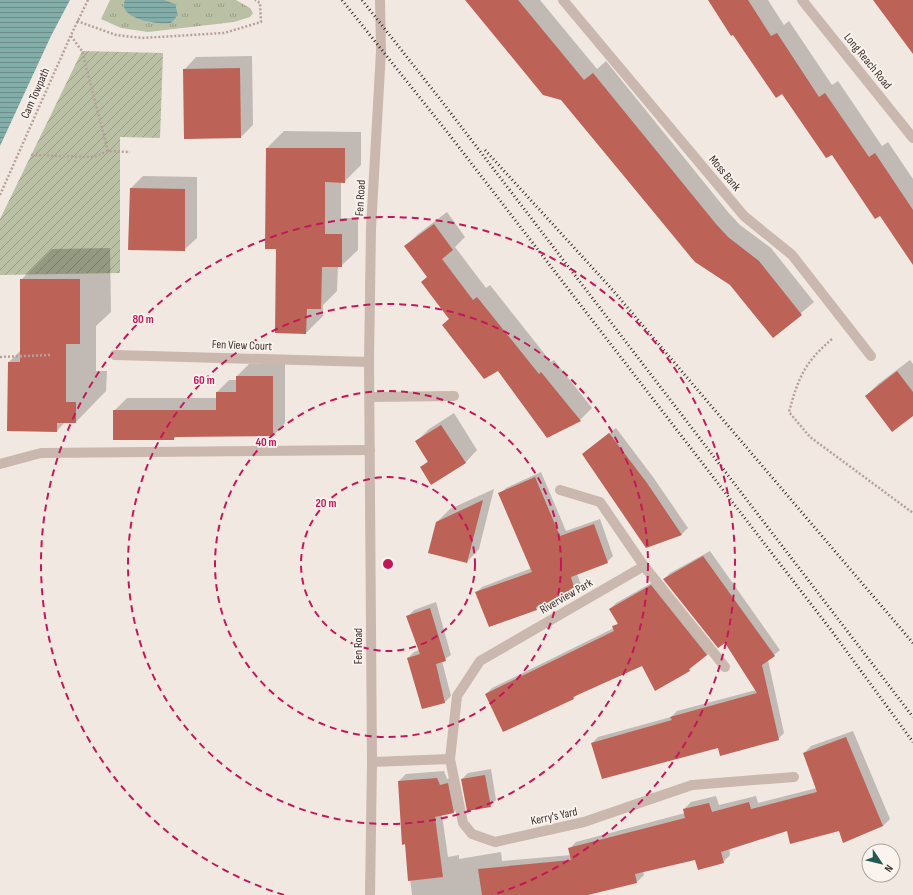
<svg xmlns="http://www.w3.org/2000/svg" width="913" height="895" font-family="'Sofia Sans Condensed',sans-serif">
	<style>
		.grass { fill: url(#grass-tufts) }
		.garden { fill: url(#garden-furrows) }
		.water { fill: url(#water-rules) }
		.shadow { fill: #0003 }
		.building { fill: #bc6256 }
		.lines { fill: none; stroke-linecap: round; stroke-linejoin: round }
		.path { stroke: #b5a199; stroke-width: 2.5; stroke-dasharray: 2 2; stroke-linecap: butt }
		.minor { stroke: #cab7ae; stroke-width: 10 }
		.rail { stroke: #392e2c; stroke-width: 3; stroke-dasharray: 1 3; stroke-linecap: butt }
		.ring { fill: none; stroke: #c2185b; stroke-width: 2; stroke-dasharray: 7 5 }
		.labels { text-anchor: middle; stroke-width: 3.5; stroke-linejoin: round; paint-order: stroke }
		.street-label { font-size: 12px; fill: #392e2c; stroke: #faf3ee }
		.centre { fill: #c2185b; stroke: #faf3ee; stroke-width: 2 }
		.ring-label { font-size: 12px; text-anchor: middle; font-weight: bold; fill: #c2185b; stroke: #faf3ee; stroke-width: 3.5; stroke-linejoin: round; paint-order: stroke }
	</style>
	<defs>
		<pattern id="grass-tufts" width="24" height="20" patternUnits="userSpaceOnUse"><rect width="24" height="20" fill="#bac0a3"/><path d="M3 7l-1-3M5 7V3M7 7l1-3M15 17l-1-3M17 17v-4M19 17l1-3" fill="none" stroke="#989c85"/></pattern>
		<pattern id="garden-furrows" width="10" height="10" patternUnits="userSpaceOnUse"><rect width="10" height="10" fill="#bac0a3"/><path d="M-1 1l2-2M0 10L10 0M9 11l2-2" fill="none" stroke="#989c85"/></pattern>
		<pattern id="water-rules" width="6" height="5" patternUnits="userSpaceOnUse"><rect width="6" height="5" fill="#83ada9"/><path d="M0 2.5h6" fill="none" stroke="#6c8d8a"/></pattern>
	</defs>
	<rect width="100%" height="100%" fill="#f2e8e2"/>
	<polygon class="grass" points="110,0 236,0 250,8 253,13 250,17 234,22 148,32 121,28 101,19"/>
	<polygon class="garden" points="82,51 163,53 160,138 120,137 120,273 0,275 0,219"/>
	<g class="water">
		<polygon points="0,0 70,0 51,36 0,146"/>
		<path d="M125 0H164L175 4 178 15 171 23C159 25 116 19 125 0Z"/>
	</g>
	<g class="shadow">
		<polygon points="466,0 540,0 597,69 606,61 728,212 740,225 771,248 814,302 773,337 730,284 692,259 562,99"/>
		<polygon points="709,0 768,0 784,25 789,21 832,85 838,81 882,146 888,142 913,179 913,263 880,214"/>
		<polygon points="252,56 253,125 241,137 185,138 184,70 196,57"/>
		<polygon points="284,131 361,132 361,165 344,182 341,181 341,218 358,218 358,250 341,266 338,266 337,291 323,305 323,316 306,333 277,248 267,148"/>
		<polygon points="143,176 197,177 197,238 184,250 131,188"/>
		<polygon points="447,212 465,237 455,247 486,288 490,285 551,362 554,360 592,408 580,420 548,437 498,370 443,325 450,318 428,276 405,247 418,234"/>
		<polygon points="110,248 111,312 96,326 96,371 107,371 106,391 76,422 65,422 57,431 9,362 21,350 21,280 52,249"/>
		<polygon points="910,360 913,364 913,414 866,396 878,384"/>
		<polygon points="249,364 285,364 285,423 273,436 177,436 174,439 114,411 127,398 217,398 217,392 229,380 237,380 237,376"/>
		<polygon points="454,413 477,450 465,463 421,467 428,461 416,442 429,429"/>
		<polygon points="616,428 653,477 688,528 682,534 647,547 583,454"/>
		<polygon points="541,472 566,531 600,519 613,556 607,562 577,574 582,587 576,593 490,626 476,593 482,587 532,568 500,494 506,488"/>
		<polygon points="494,489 479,549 467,562 437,522 450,509"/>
		<polygon points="710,551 780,650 768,660 784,733 778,739 719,747 592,743 598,737 671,717 677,711 756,690 725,641 664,579 670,573"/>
		<polygon points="657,580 713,649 707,655 689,670 642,665 579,693 574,698 504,730 486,694 492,688 614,628 618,623 610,609 616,603"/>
		<polygon points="436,602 451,655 442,661 451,696 445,702 422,708 408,658 414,652 419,650 408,616 414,610"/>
		<polygon points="853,731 890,819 883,826 844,841 839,830 788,829 729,848 730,855 723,862 696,859 643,871 644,875 637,882 584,895 412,895 399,781 406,774 444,771 447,779 455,777 461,805 454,812 442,815 448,857 459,855 459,859 501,852 502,861 571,855 569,849 576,842 685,813 684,809 691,802 716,796 719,805 756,796 758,803 817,788 804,753 811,746"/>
		<polygon points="491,769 496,800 490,806 462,779 468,773"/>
	</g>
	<g class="building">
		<polygon points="465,0 518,0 584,80 593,73 716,224 728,237 759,261 802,315 773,338 730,285 695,262 561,100 543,95"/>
		<polygon points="708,0 748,0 771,36 777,33 819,97 825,93 869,157 875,153 913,210 913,265 880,216 875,219 832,155 826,158 782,94 776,98 733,35 731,36"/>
		<polygon points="873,0 913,0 913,54"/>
		<polygon points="240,68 241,138 184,139 183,69"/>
		<polygon points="266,148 345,148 345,183 325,182 325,234 342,234 342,267 322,267 321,309 307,309 306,334 275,333 276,249 265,249"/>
		<polygon points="130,188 185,189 185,251 128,250"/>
		<polygon points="434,224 453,250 442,259 473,300 477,297 539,374 541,372 581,421 547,438 498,371 484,379 442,325 449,319 421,282 427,277 404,246"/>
		<polygon points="20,279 80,279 80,344 66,344 66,402 76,402 76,423 57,423 57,432 7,431 8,362 20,362"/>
		<polygon points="897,371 913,392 913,416 892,432 865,396"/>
		<polygon points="236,376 273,376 273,436 174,437 174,440 113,440 113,410 216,410 216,392 236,392"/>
		<polygon points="441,425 466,463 431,485 420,467 428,462 415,441"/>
		<polygon points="609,433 647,483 682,535 646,548 582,454"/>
		<polygon points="535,477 560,536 594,524 608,563 571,577 576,594 536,607 537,610 489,627 475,592 532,572 498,493"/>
		<polygon points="483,500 467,563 428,553 436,522"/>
		<polygon points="703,556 775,656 762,665 779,740 720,756 718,748 602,779 591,743 672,720 670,717 757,693 725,643 718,648 663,579"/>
		<polygon points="651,585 707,655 689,669 690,671 655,691 642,666 573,697 574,699 503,732 485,694 614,631 612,626 618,624 609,609"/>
		<polygon points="430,608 446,661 436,664 445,703 422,709 407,658 420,654 406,616"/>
		<polygon points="846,737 883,826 843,843 839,831 790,844 787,831 721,852 724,863 698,870 695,860 635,874 637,883 588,895 482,895 478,869 571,860 568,848 685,818 683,809 709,803 712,812 749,802 751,809 817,792 803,753"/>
		<polygon points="485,775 491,807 467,811 461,779"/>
		<polygon points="437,778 440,785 448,783 454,813 435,817 443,877 408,881 405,844 402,845 398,781"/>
	</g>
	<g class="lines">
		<g class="path">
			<polyline points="77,21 116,35 142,38 224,33 261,22 260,3 255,0"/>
			<polyline points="71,36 82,51 108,151"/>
			<polyline points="31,155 94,157 108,151 130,152"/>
			<polyline points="0,195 71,35 88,0"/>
			<path d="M832 339C805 362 798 378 789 412L810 437 913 513"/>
			<polyline points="0,357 51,355"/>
		</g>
		<g class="minor">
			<polyline points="563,0 744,216 792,255 871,356"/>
			<polyline points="802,0 913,138"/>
			<polyline points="115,355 369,362"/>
			<polyline points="370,397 454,396"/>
			<polyline points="0,464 41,453 370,450"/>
			<polyline points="560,490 600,502 644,566"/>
			<polyline points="450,759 457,696 480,661 644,566 725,667"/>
			<polyline points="372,762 450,759 463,823 472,834 495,842 584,822 692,785 794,777"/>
			<polyline points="370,895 372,762 369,362 371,228 381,51 380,0"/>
		</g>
		<g class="rail">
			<polyline points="342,0 448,133 831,630 913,742"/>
			<polyline points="362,0 440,99 913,717"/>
			<polyline points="485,150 610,287 913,643"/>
		</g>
	</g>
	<g class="ring">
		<circle cx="388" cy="564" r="87"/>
		<circle cx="388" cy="564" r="173"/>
		<circle cx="388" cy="564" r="260"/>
		<path d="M284 895A347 347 0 1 1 492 895"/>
	</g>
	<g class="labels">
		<g class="street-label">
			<text transform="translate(868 61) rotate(51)" y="4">Long Reach Road</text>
			<text transform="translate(35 93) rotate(-66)" y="4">Cam Towpath</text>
			<text transform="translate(725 173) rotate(50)" y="4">Moss Bank</text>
			<text transform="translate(360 198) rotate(-87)" y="4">Fen Road</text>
			<text transform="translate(242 345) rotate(2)" y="4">Fen View Court</text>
			<text transform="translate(566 596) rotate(-30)" y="4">Riverview Park</text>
			<text transform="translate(358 646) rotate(-90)" y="4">Fen Road</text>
			<text transform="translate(554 816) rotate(-12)" y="4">Kerry's Yard</text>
		</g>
	</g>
	<circle cx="388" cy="564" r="6" class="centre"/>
	<g class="ring-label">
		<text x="143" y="323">80 m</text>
		<text x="204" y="384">60 m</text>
		<text x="266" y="446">40 m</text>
		<text x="326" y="507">20 m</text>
	</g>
	<g transform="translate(881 863) rotate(125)"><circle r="19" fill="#faf3ee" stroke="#ada4a0"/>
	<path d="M0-3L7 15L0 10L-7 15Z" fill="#245855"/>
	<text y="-6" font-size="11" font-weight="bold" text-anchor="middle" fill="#392e2c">N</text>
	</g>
</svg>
